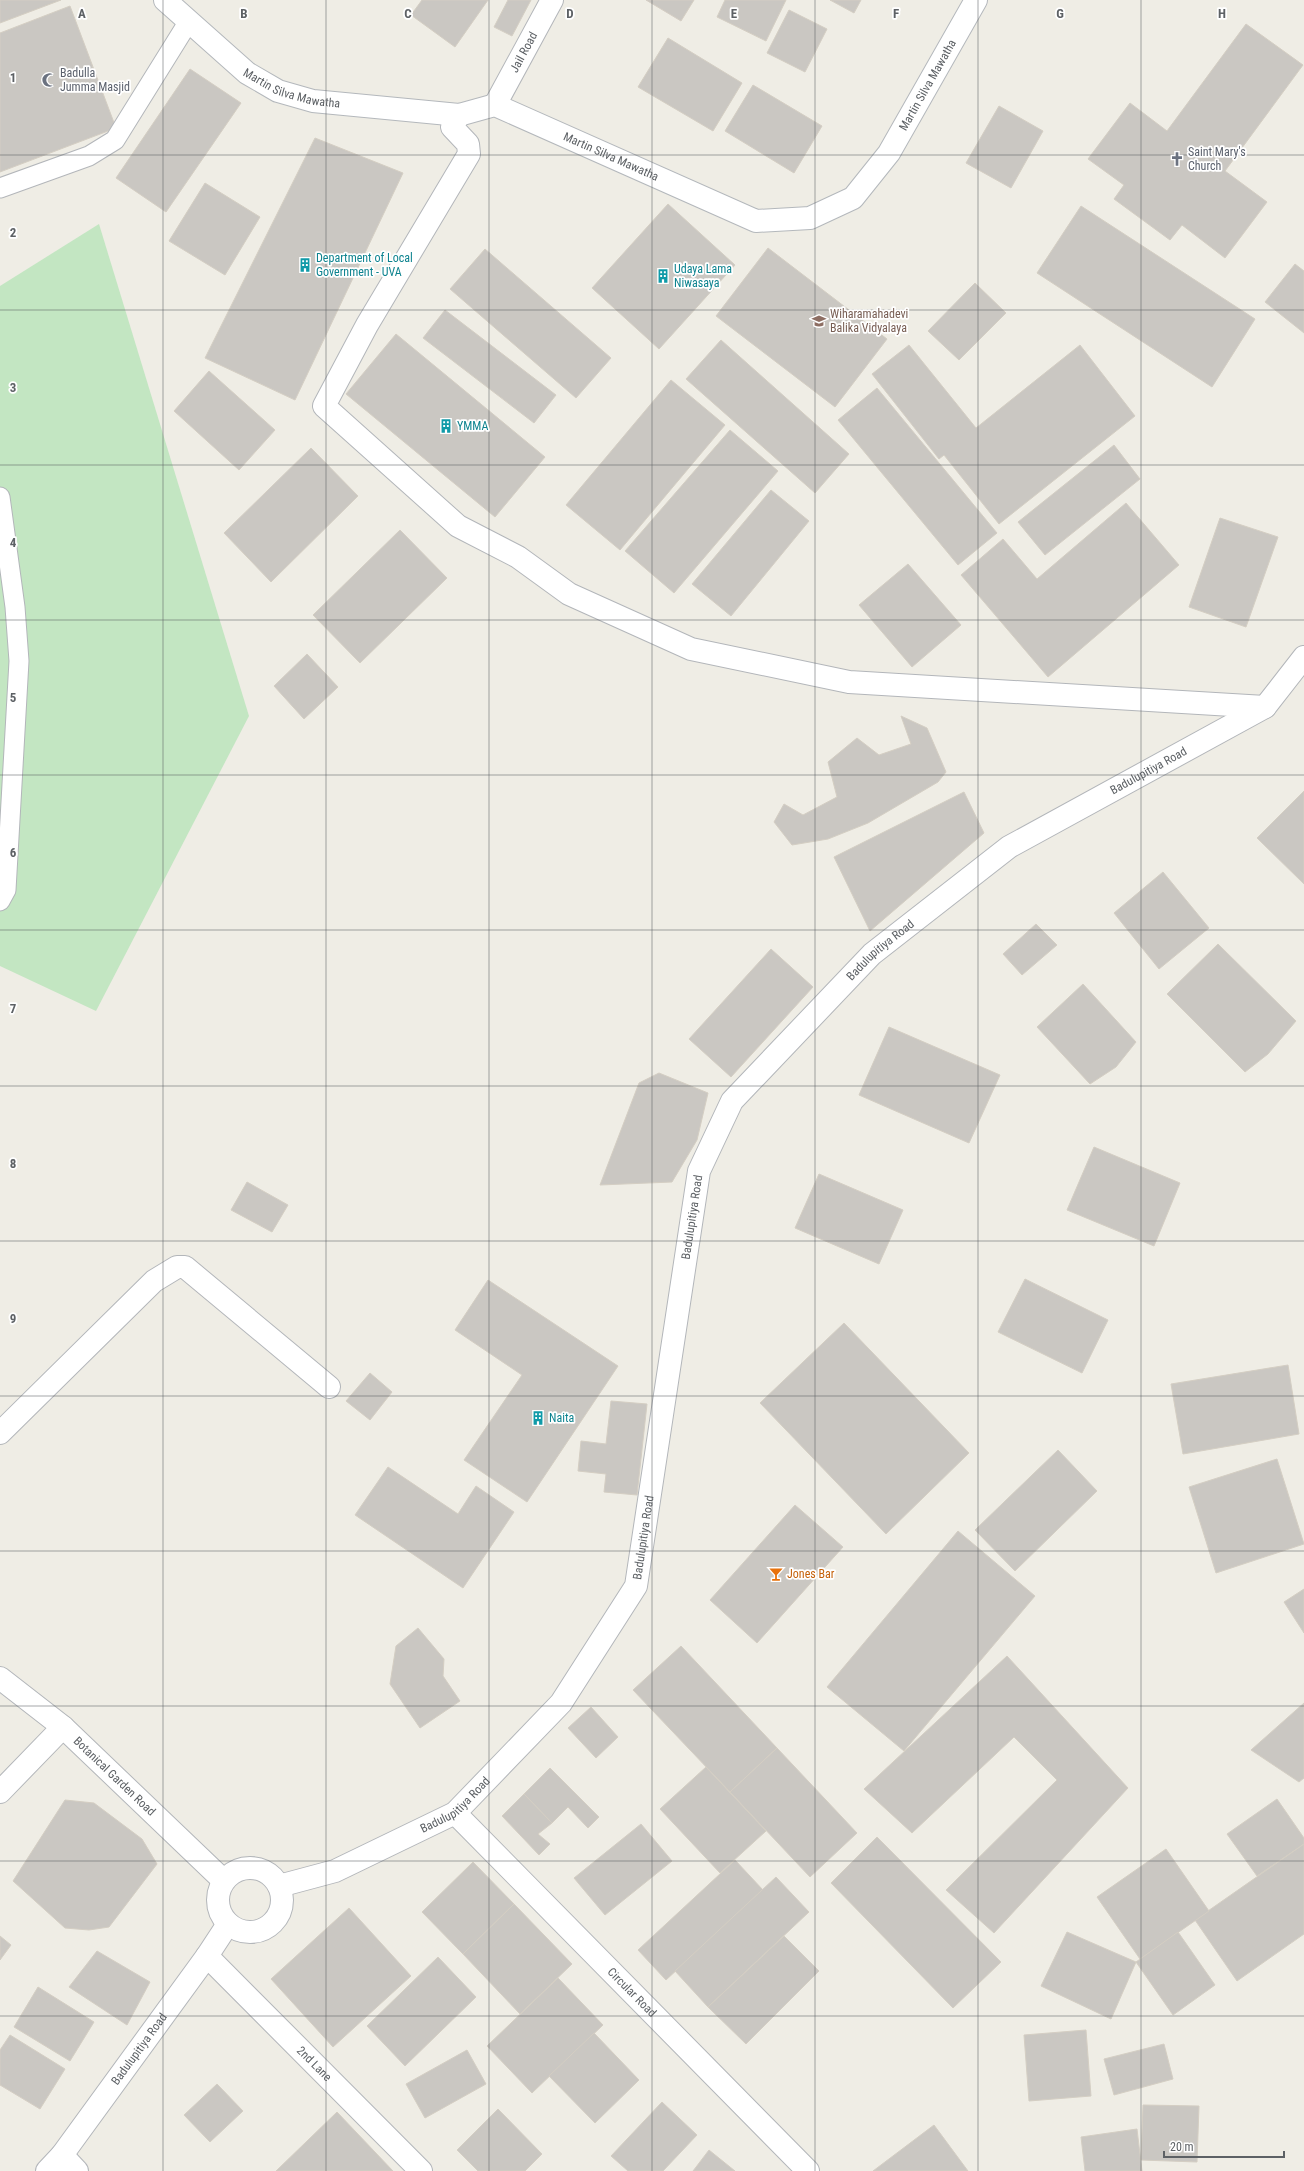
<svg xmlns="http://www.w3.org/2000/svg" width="1304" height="2171" font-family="'Roboto Condensed',sans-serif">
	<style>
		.green { fill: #c3e6c2 }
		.building { fill: #cac7c2; stroke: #d4cec3 }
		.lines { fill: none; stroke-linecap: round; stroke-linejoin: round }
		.lane-casing { stroke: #b3b6ba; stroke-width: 21 }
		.street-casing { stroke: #b3b6ba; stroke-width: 24 }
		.secondary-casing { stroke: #b4b8bc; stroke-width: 24 }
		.lane { stroke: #fff; stroke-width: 19 }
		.street { stroke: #fff; stroke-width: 22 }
		.secondary { stroke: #fff; stroke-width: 22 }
		.grid { fill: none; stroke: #5d6165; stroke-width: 1; stroke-opacity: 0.55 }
		.labels { text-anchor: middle; stroke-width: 3.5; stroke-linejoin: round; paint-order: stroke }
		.street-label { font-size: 12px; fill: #5d6165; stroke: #fff }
		.worship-label { font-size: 12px; fill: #5b616d; stroke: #fff; text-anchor: start }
		.culture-label { font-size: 12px; fill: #0d838f; stroke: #fff; text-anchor: start }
		.education-label { font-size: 12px; fill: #785e54; stroke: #fff; text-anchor: start }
		.food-label { font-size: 12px; fill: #c56008; stroke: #fff; text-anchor: start }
		.grid-label { font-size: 13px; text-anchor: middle; font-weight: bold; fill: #5d6165; stroke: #fff; stroke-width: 3.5; stroke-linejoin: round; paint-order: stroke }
	</style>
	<rect width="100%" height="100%" fill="#efede5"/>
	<polygon class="green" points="99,224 249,716 96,1011 0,966 0,286"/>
	<g class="building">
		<polygon points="0,0 61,0 0,23"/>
		<polygon points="422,0 488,0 455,47 411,15"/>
		<polygon points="508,0 531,0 512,36 494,27"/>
		<polygon points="646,0 694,0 681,21"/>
		<polygon points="725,0 786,0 766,41 717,17"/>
		<polygon points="830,0 861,0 854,13"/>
		<polygon points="70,6 116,128 0,172 0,33"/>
		<polygon points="789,10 827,29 805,72 767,53"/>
		<polygon points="1246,24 1303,65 1225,171 1267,202 1225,258 1182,225 1170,240 1114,199 1124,185 1088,159 1130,103 1167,131"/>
		<polygon points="668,38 742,83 713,131 638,87"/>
		<polygon points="190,69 241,103 166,212 116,178"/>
		<polygon points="753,85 822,126 794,173 725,131"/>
		<polygon points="999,106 1043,131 1011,188 966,163"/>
		<polygon points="315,138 403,173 295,400 205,358"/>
		<polygon points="205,183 260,217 225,275 169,241"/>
		<polygon points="668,204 735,265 659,349 592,288"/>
		<polygon points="1081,206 1255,319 1212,387 1037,273"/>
		<polygon points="768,248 887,339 835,407 716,316"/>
		<polygon points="485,249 611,358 576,398 450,289"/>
		<polygon points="1295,264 1304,271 1304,333 1265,302"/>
		<polygon points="975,283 1006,313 959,360 928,331"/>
		<polygon points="445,310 556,395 534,423 423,338"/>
		<polygon points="396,334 545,457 495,517 346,394"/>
		<polygon points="721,340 849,454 815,493 686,379"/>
		<polygon points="909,345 976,428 1080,345 1135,416 999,524 944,455 939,459 872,374"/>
		<polygon points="209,371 275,430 239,470 174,411"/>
		<polygon points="671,380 725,425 620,550 566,505"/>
		<polygon points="877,388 997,533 958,565 838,420"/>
		<polygon points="730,430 778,471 674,593 625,551"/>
		<polygon points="1114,445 1140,479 1045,555 1018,522"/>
		<polygon points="311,448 358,496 271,582 224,533"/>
		<polygon points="771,490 809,521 731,616 692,584"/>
		<polygon points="1126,503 1179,565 1048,677 961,575 1003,539 1037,579"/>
		<polygon points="1220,518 1278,537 1246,627 1189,607"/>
		<polygon points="400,530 447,578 360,663 313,615"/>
		<polygon points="908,564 961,625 912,667 859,605"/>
		<polygon points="307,654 338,687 304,719 274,686"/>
		<polygon points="901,716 927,728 946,772 938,782 868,823 828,839 792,845 774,822 784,804 803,815 837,797 828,762 857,738 879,755 911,744"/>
		<polygon points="1304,791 1304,884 1257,838"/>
		<polygon points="964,792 984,833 870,931 834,857"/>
		<polygon points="1163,872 1209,928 1159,969 1114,913"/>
		<polygon points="1036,924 1057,945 1022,975 1003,954"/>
		<polygon points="1218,944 1296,1021 1268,1054 1245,1072 1167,994"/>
		<polygon points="771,949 813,987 731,1077 689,1039"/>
		<polygon points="1083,984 1136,1042 1116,1067 1090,1084 1037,1027"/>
		<polygon points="889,1027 1000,1075 969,1143 859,1095"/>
		<polygon points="659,1073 708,1093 697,1140 672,1182 600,1185 639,1083"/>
		<polygon points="1094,1147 1180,1183 1154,1246 1067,1210"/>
		<polygon points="819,1174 903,1210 879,1264 795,1228"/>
		<polygon points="247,1182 288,1205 272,1232 231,1210"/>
		<polygon points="1025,1279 1108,1320 1082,1373 998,1332"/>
		<polygon points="488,1280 618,1366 527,1502 464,1460 522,1375 455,1330"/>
		<polygon points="844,1323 969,1453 886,1534 760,1403"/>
		<polygon points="1288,1365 1299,1434 1183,1454 1171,1384"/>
		<polygon points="370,1373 392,1392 370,1420 346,1401"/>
		<polygon points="611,1401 647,1404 637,1495 604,1492 606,1474 578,1471 581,1441 606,1444"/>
		<polygon points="1058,1450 1097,1491 1015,1571 975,1530"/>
		<polygon points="1277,1459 1304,1544 1216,1573 1189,1487"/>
		<polygon points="388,1467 458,1514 476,1486 514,1512 463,1588 355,1515"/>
		<polygon points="795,1505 843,1547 757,1643 710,1600"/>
		<polygon points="958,1531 1035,1596 904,1751 827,1687"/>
		<polygon points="1304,1589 1304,1633 1284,1602"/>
		<polygon points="418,1628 444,1659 443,1676 460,1701 420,1728 390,1684 396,1646"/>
		<polygon points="681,1646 777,1748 730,1792 633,1690"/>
		<polygon points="1007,1656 1128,1788 994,1933 946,1890 1057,1780 1014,1737 912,1833 864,1789"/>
		<polygon points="1304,1703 1304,1778 1299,1782 1251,1750"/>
		<polygon points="591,1707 618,1737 596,1758 568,1728"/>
		<polygon points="777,1748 857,1833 810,1877 730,1792"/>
		<polygon points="706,1767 766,1831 720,1873 660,1809"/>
		<polygon points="550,1768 599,1817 588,1828 568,1807 552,1823 524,1794"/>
		<polygon points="524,1794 552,1823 538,1834 550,1844 539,1855 502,1816"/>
		<polygon points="1277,1799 1304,1838 1304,1844 1257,1876 1227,1834"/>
		<polygon points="65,1800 94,1803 142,1839 157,1864 109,1927 89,1930 65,1928 13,1881"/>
		<polygon points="641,1824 672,1861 605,1915 574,1878"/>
		<polygon points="877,1837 1001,1962 953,2008 831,1883"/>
		<polygon points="1304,1844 1304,1934 1237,1981 1195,1920"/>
		<polygon points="1166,1849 1209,1911 1140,1959 1097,1897"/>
		<polygon points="735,1860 763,1890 666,1980 638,1950"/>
		<polygon points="473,1862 514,1904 463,1954 422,1912"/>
		<polygon points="776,1877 809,1912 708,2007 675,1971"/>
		<polygon points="514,1904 572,1964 520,2014 463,1954"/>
		<polygon points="349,1908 411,1976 333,2047 271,1979"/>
		<polygon points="1067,1932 1136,1962 1111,2019 1041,1986"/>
		<polygon points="1178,1932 1215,1985 1173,2015 1136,1962"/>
		<polygon points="0,1936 11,1945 0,1960"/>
		<polygon points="784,1936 819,1971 746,2044 708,2007"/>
		<polygon points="97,1951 150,1982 127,2025 69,1987"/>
		<polygon points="438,1957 476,1997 405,2066 367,2026"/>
		<polygon points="558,1978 603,2025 532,2093 487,2046"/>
		<polygon points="38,1987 94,2022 70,2061 14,2027"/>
		<polygon points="1086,2030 1091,2096 1029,2101 1024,2035"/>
		<polygon points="594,2033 639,2080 595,2123 549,2076"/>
		<polygon points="10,2035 65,2069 40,2109 0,2085 0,2050"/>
		<polygon points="1164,2044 1173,2079 1114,2095 1104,2059"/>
		<polygon points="467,2050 486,2084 425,2118 406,2084"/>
		<polygon points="217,2084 243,2111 210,2142 184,2115"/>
		<polygon points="662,2102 697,2135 663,2171 628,2171 611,2156"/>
		<polygon points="1143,2105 1199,2106 1197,2162 1141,2160"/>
		<polygon points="498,2109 542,2154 525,2171 478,2171 457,2150"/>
		<polygon points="337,2112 393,2171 276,2171"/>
		<polygon points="934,2125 968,2171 873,2171"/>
		<polygon points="1137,2129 1142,2171 1085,2171 1081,2137"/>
		<polygon points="709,2150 735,2171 693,2171"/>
	</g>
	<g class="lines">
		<defs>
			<g id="lane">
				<polyline points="0,188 89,156 115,140 189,21"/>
				<polyline points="0,497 15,607 19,661 6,890 0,901"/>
			</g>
			<g id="street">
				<path id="s1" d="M495 105 552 0"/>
				<polyline points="459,115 452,127 468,144 469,154 367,325 324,406 458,526 518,557 569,594 691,649 849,682 1265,707"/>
				<polyline points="0,1433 154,1281 177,1267 185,1267 329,1387"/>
				<path id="s2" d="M0 1678 63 1727 224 1881"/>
				<polyline points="0,1792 63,1727"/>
				<path id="s3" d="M455 1813 808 2171"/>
				<circle cx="250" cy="1900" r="32"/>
				<path id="s4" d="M279 1886 335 1871 455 1813 561 1703 636 1586 699 1171 732 1101 872 954 1009 847 1265 707 1304 657"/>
				<path id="s5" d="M207 1956 421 2171"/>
				<polyline points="62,2155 77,2171"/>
				<path id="s6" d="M47 2171 62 2155 207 1956 228 1924"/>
			</g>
			<g id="secondary">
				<path id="s7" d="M165 0 247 73 278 91 313 101 459 115 495 105 756 221 810 218 853 198 889 153 976 0"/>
			</g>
		</defs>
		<use href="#lane" class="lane-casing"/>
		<use href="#street" class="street-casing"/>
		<use href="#secondary" class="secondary-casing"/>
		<use href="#lane" class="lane"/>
		<use href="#street" class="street"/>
		<use href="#secondary" class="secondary"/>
	</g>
	<path class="grid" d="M163 0V2171M326 0V2171M489 0V2171M652 0V2171M815 0V2171M978 0V2171M1141 0V2171M0 155H1304M0 310H1304M0 465H1304M0 620H1304M0 775H1304M0 930H1304M0 1086H1304M0 1241H1304M0 1396H1304M0 1551H1304M0 1706H1304M0 1861H1304M0 2016H1304"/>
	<defs>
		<symbol id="mosque-bare" viewBox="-9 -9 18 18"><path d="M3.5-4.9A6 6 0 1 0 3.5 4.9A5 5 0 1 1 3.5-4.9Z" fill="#6b7280" stroke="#fff" stroke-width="2.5" paint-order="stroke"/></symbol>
		<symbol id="church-bare" viewBox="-9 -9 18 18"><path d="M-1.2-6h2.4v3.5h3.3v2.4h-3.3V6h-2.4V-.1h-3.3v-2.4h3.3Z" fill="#6b7280" stroke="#fff" stroke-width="2.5" paint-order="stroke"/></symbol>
		<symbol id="building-bare" viewBox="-9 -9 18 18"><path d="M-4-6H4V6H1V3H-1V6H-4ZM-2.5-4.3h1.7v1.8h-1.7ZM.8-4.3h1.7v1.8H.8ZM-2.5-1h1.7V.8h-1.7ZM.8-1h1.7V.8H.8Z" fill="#0f9aa8" stroke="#fff" stroke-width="2.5" paint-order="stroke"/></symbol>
		<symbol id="school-bare" viewBox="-9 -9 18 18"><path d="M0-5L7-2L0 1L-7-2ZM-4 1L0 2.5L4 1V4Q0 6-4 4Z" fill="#8d6e63" stroke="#fff" stroke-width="2.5" paint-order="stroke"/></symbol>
		<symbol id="bar-bare" viewBox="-9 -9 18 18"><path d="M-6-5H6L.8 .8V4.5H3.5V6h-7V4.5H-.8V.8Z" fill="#e8710a" stroke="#fff" stroke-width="2.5" paint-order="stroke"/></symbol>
	</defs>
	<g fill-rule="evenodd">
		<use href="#mosque-bare" x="39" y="70" width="20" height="20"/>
		<use href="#church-bare" x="1167" y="149" width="20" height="20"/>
		<use href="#building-bare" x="295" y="255" width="20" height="20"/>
		<use href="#building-bare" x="653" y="266" width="20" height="20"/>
		<use href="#school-bare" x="809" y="311" width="20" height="20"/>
		<use href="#building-bare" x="436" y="416" width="20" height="20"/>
		<use href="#building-bare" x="528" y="1408" width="20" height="20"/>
		<use href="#bar-bare" x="766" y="1564" width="20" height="20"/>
	</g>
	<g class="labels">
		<g class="street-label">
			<text dy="4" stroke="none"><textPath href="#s1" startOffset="60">Jail Road</textPath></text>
			<text dy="4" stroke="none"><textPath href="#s7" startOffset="889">Martin Silva Mawatha</textPath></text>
			<text dy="4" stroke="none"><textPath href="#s7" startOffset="158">Martin Silva Mawatha</textPath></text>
			<text dy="4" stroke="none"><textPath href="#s7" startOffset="493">Martin Silva Mawatha</textPath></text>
			<text dy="4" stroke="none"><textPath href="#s4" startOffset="1516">Badulupitiya Road</textPath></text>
			<text dy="4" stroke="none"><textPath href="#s4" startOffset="1192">Badulupitiya Road</textPath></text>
			<text dy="4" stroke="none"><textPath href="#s4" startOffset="856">Badulupitiya Road</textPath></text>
			<text dy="4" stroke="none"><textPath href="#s4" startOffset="532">Badulupitiya Road</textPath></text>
			<text dy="4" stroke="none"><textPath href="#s2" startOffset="151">Botanical Garden Road</textPath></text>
			<text dy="4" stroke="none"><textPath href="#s4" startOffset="196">Badulupitiya Road</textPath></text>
			<text dy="4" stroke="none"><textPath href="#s3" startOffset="252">Circular Road</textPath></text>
			<text dy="4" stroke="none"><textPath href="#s6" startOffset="153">Badulupitiya Road</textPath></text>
			<text dy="4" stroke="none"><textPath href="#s5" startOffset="152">2nd Lane</textPath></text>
		</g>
		<g class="worship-label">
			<text x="60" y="77">Badulla<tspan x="60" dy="14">Jumma Masjid</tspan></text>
			<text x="1188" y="156">Saint Mary's<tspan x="1188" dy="14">Church</tspan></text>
		</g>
		<g class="culture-label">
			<text x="316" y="262">Department of Local<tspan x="316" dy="14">Government - UVA</tspan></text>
			<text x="674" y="273">Udaya Lama<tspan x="674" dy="14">Niwasaya</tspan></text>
			<text x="457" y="430">YMMA</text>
			<text x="549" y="1422">Naita</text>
		</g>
		<g class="education-label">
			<text x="830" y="318">Wiharamahadevi<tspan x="830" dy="14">Balika Vidyalaya</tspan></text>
		</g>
		<g class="food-label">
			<text x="787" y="1578">Jones Bar</text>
		</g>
	</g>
	<g class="grid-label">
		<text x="82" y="18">A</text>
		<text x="244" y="18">B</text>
		<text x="408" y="18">C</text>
		<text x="570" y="18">D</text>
		<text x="734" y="18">E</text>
		<text x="896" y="18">F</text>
		<text x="1060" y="18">G</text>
		<text x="1222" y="18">H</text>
		<text x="13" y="82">1</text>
		<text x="13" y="237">2</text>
		<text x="13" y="392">3</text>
		<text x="13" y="547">4</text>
		<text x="13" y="702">5</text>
		<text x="13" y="857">6</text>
		<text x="13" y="1013">7</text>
		<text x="13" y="1168">8</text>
		<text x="13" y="1323">9</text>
	</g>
	<path d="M1164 2151v6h120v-6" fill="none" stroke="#5d6165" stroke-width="2"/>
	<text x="1170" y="2151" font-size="12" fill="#5d6165" stroke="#ffffff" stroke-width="3" paint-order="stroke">20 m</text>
</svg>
